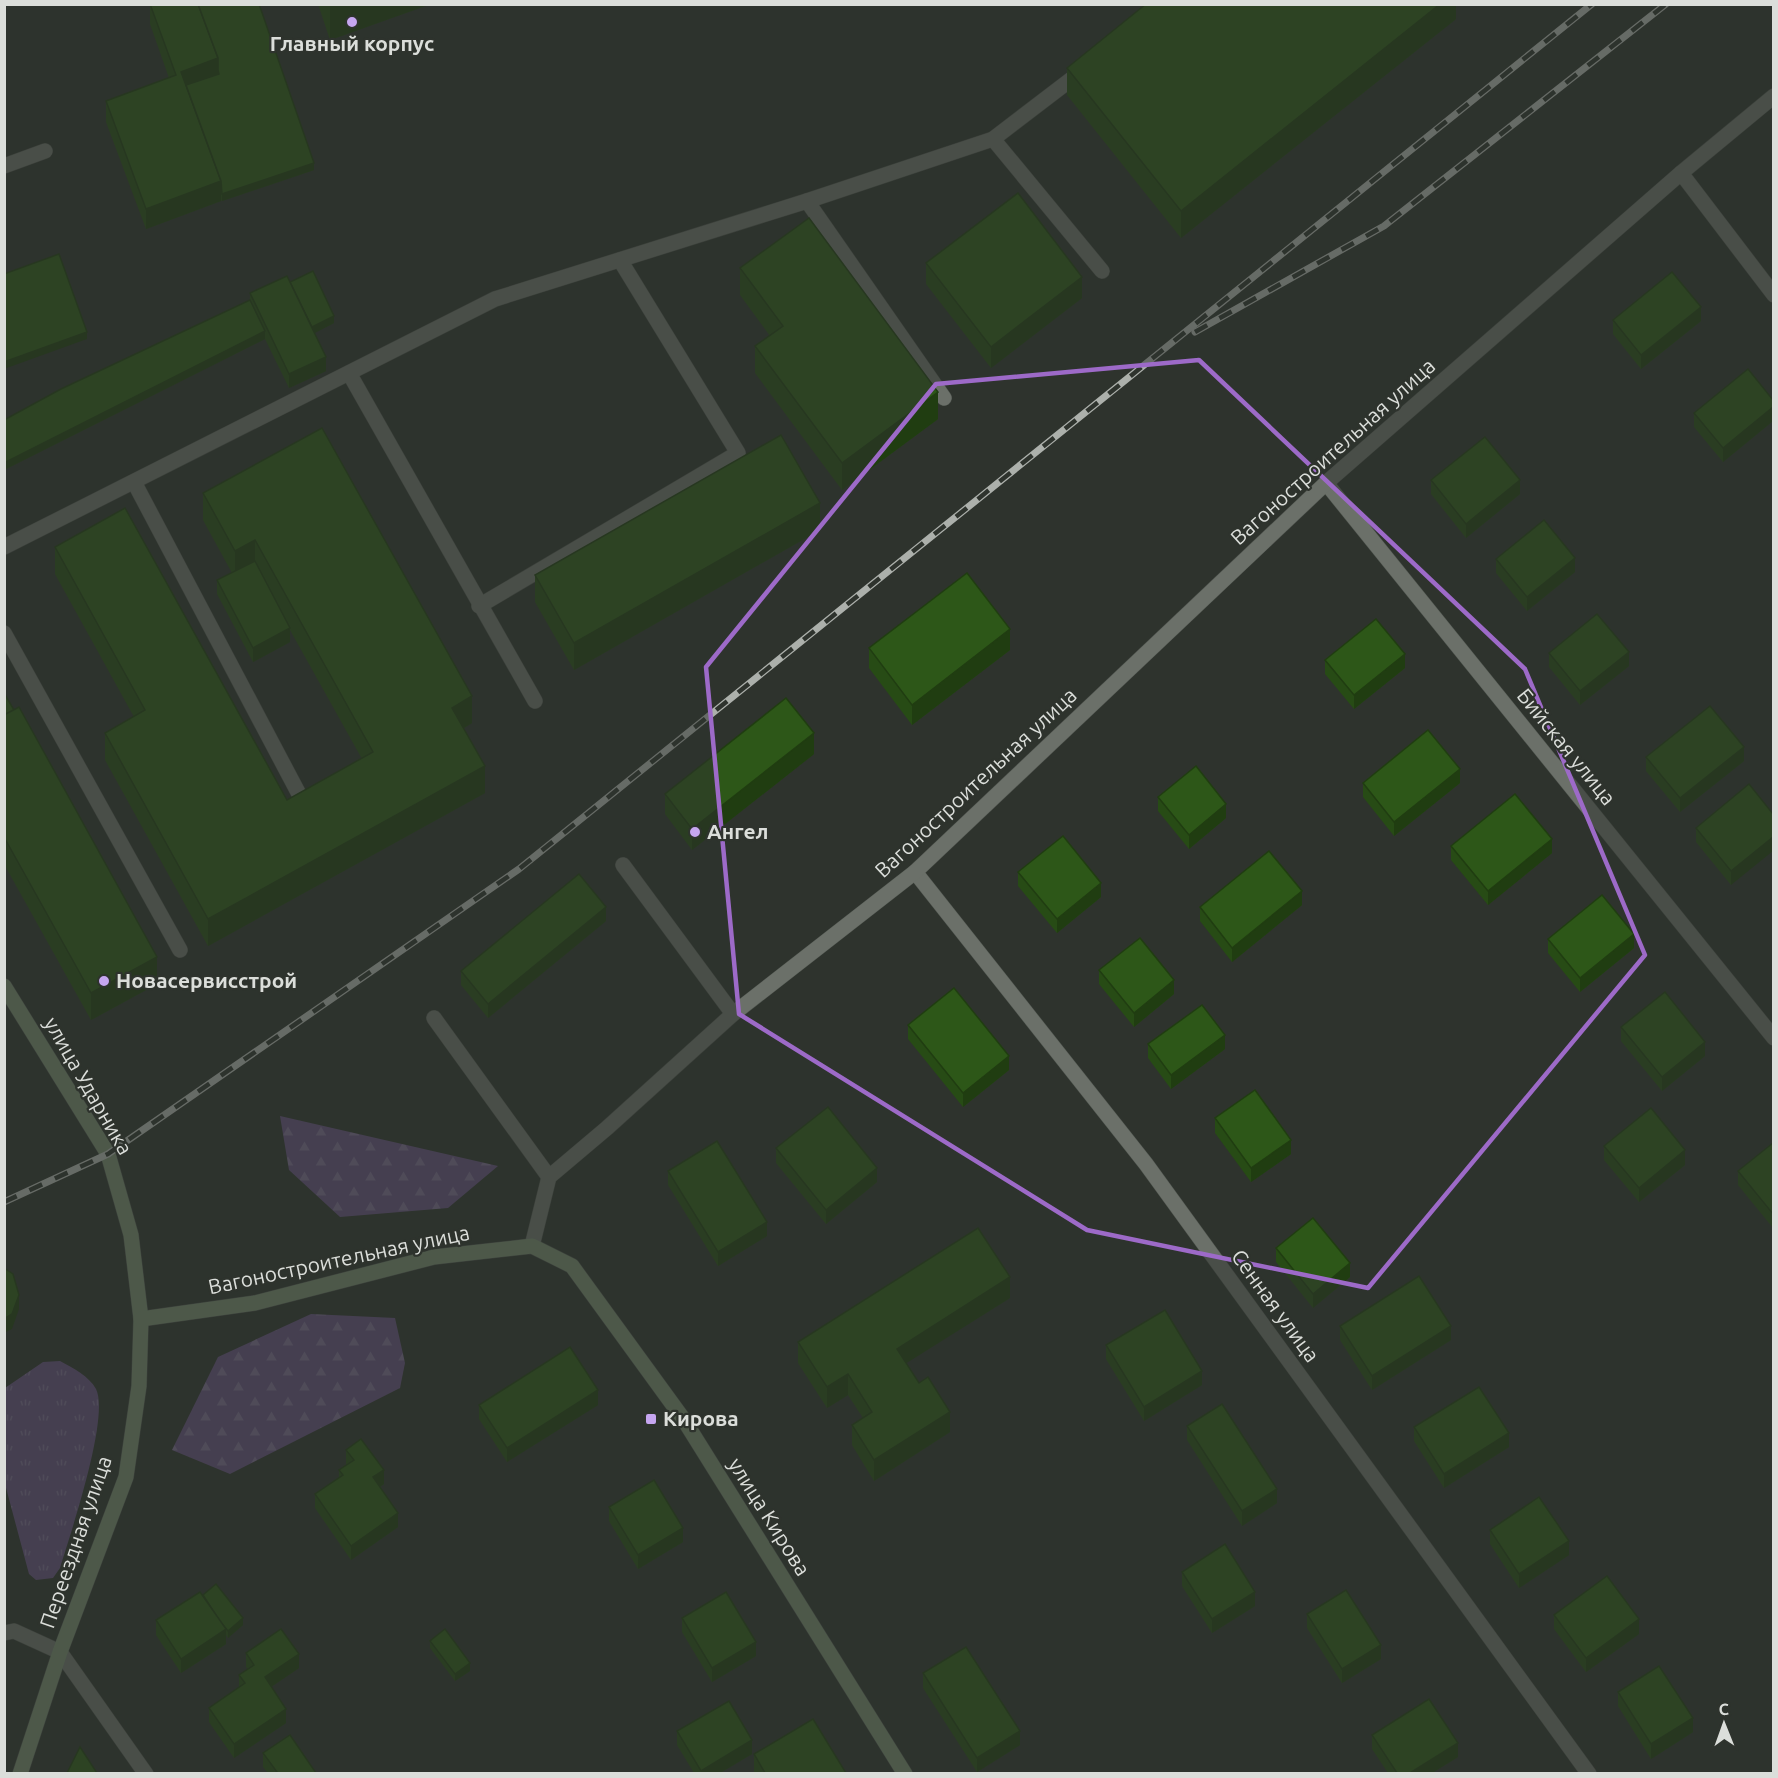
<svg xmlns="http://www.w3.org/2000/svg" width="1778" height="1778" font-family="Ubuntu,sans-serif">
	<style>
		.grass { fill: url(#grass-tufts) }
		.forest { fill: url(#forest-firs) }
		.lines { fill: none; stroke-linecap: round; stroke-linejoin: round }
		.lane-casing { stroke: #4d524c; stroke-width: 16 }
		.street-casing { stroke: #4d524c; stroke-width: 16 }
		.secondary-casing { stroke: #4d524c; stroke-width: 16 }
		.lane { stroke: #6b7069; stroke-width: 15 }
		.street { stroke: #6b7069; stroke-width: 15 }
		.secondary { stroke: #73866c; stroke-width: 15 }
		.rail-casing { stroke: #acb0ab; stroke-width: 7 }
		.rail { stroke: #2e332d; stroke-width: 4.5; stroke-dasharray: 14; stroke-linecap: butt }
		.wall { fill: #274b15 }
		.shaded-wall { fill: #203d11 }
		.building { fill: #2d5718; stroke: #203d11; stroke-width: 1.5 }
		.marked { fill: none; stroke: #9d6ac8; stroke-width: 4.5; stroke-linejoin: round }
		.poi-dot { fill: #c6a6f0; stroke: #2e332d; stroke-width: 2 }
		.labels { text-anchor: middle; stroke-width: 4.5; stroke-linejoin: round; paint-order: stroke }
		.poi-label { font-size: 21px; font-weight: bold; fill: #dbdeda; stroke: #2e332d; text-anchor: start }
		.street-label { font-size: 21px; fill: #dbdeda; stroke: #2e332d }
	</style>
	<defs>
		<pattern id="grass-tufts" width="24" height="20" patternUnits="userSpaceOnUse" patternTransform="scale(1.5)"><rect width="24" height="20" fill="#624f7b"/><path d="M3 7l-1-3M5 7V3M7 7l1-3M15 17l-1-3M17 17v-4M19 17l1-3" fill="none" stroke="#78688d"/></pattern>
		<pattern id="forest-firs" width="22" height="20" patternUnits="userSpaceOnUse" patternTransform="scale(1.5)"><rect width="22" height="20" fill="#624f7b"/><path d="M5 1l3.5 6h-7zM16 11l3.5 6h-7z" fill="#78688d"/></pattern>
	</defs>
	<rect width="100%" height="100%" fill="#2e332d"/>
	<path class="grass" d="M60 1361C73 1368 89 1376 96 1389 110 1417 70 1535 60 1568L53 1578 36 1580 29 1574 5 1484V1388L43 1362Z"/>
	<g class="forest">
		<polygon points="280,1116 498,1166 448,1208 340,1217 289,1170"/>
		<polygon points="311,1314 395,1318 405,1363 400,1388 230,1474 172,1450 218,1357"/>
	</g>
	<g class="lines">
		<defs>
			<g id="lane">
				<polyline points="993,139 1102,271"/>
				<polyline points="4,166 45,151"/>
				<polyline points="807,201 944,398"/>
				<polyline points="349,373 535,701"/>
				<polyline points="134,482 300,796"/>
				<polyline points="4,547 495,299 807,201 993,139 1082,71"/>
				<polyline points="479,606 738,453 620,260"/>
				<polyline points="4,633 180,950"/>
				<polyline points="623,865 733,1014"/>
				<polyline points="434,1018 549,1177"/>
				<polyline points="4,1633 14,1631 60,1652"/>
			</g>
			<g id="street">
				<polyline points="1681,173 1774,295"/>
				<polyline points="1326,483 1774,1038"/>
				<polyline points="915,872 1146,1164 1589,1774"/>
				<polyline points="532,1246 549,1177 607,1128 733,1014 915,872 1326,483 1681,173 1774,96"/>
				<polyline points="60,1652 146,1774"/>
			</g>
			<g id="secondary">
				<polyline points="4,986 108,1154 131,1235 141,1319 139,1386 126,1477 60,1652 20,1774"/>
				<polyline points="141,1319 255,1303 434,1257 532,1246 572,1266 684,1420 905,1774"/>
			</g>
		</defs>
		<use href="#lane" class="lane-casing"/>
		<use href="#street" class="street-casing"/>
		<use href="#secondary" class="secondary-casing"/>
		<use href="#lane" class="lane"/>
		<use href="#street" class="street"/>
		<use href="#secondary" class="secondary"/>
		<defs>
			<g id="rail">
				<polyline points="1195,332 1384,226 1666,4"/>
				<polyline points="4,1202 108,1154 519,869 1592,4"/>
			</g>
		</defs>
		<use href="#rail" class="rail-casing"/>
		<use href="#rail" class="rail"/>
	</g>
	<g class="wall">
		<polygon points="150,4 259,4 314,170 222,201 221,200 221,201 146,229 106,122 106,101 169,78 150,24"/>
		<polygon points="318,4 431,4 330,40"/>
		<polygon points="1456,4 1456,19 1181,238 1067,95 1067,68"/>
		<polygon points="926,263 1082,298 991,368 926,284"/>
		<polygon points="740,268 938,419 842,490 755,373 755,346 770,336 740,295"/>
		<polygon points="290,282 334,323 314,333 326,371 289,388 265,339 4,470 4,420 250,300 250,293"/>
		<polygon points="1613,320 1701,321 1641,369 1613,334"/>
		<polygon points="1773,400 1773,421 1723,462 1694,427 1694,413"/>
		<polygon points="1431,480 1520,494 1466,538 1431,494"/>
		<polygon points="203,493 472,723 464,728 485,793 208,946 105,760 105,733 134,717 55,574 55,547 287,800 362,759 290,630 290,642 253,662 217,594 217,580 232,573 203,520"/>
		<polygon points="820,530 574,670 535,602 535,575"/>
		<polygon points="1496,559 1575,572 1527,611 1496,573"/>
		<polygon points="869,648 1010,650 912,725 869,668"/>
		<polygon points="1549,653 1629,666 1580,705 1549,667"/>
		<polygon points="1325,660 1405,668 1354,709 1325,674"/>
		<polygon points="4,693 157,984 91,1020 4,864"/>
		<polygon points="814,754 692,850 665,814 665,794"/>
		<polygon points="1646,757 1744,761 1680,812 1646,771"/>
		<polygon points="1363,783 1460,783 1394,836 1363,797"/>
		<polygon points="1158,797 1226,818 1189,849 1158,811"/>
		<polygon points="1773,814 1731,885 1696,842 1696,828"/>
		<polygon points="1451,846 1552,853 1488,905 1451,860"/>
		<polygon points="1018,872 1101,897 1057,933 1018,886"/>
		<polygon points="1302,905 1232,962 1200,921 1200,907"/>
		<polygon points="606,921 488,1018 461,985 461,971"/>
		<polygon points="1548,939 1634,948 1580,992 1548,953"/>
		<polygon points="1099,970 1174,994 1134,1027 1099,984"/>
		<polygon points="908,1025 1009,1070 963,1107 908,1039"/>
		<polygon points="1621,1027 1705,1056 1662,1091 1621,1041"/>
		<polygon points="1148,1044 1225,1049 1171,1089 1148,1058"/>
		<polygon points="1215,1118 1291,1154 1251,1182 1215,1133"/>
		<polygon points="1773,1143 1773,1228 1738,1185 1738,1171"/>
		<polygon points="1604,1146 1685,1165 1639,1202 1604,1160"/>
		<polygon points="776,1148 877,1182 826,1224 776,1163"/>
		<polygon points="668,1171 767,1236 718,1266 668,1185"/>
		<polygon points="1276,1248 1350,1277 1313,1308 1276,1262"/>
		<polygon points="1010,1298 906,1363 950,1432 874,1481 852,1445 852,1425 863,1418 848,1395 827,1408 798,1363 798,1342"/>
		<polygon points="1340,1326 1451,1340 1372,1390 1340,1340"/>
		<polygon points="1106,1345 1202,1385 1144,1421 1106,1359"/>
		<polygon points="479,1405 598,1405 507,1462 479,1419"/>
		<polygon points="1187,1426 1277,1503 1242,1526 1187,1440"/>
		<polygon points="1414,1427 1509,1447 1444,1488 1414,1441"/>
		<polygon points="346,1450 384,1484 380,1487 398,1527 351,1560 315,1508 315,1494 339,1477 339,1470 347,1465 346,1464"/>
		<polygon points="609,1507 683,1542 638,1569 609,1521"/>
		<polygon points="1490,1530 1569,1555 1519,1588 1490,1544"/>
		<polygon points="1182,1572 1255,1606 1212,1633 1182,1586"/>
		<polygon points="203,1595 243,1625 228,1638 226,1635 226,1644 181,1673 156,1635 156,1620"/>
		<polygon points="1307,1614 1381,1659 1342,1683 1307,1628"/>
		<polygon points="1554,1615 1639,1634 1586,1672 1554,1629"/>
		<polygon points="682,1618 756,1656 712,1682 682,1632"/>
		<polygon points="430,1641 470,1671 455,1681 430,1648"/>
		<polygon points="246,1653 299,1668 271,1687 286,1723 234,1758 209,1722 209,1708 239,1687 239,1675 248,1669 246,1667"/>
		<polygon points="923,1673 1020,1745 977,1772 923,1688"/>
		<polygon points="1618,1692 1693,1732 1651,1759 1618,1706"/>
		<polygon points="677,1731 752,1754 720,1773 694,1773 677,1745"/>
		<polygon points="1372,1735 1458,1757 1432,1773 1388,1773 1372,1749"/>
		<polygon points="263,1753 316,1773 268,1773 263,1767"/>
		<polygon points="754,1754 846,1773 754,1773"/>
	</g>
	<g class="shaded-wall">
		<polygon points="330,4 431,4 330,40"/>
		<polygon points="1440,4 1456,4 1456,19 1181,238 1181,211"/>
		<polygon points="218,58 218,79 186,91 181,72"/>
		<polygon points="314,163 314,170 222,201 222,194"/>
		<polygon points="221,181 221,201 146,229 146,209"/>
		<polygon points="1082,277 1082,298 991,368 991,347"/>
		<polygon points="1701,307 1701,321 1641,369 1641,355"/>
		<polygon points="334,316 334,323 309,336 309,329"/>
		<polygon points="265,331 265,339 4,470 4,463"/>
		<polygon points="87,332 87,339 4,369 4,362"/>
		<polygon points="326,357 326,371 289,388 289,374"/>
		<polygon points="938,392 938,419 842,490 842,463"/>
		<polygon points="1773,407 1773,421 1723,462 1723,448"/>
		<polygon points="1520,480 1520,494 1466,538 1466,524"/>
		<polygon points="820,503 820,530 574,670 574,643"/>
		<polygon points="255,540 255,567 235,578 235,551"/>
		<polygon points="1575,558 1575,572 1527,611 1527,597"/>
		<polygon points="290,628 290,642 253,662 253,648"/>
		<polygon points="1010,629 1010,650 912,725 912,705"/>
		<polygon points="1629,652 1629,666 1580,705 1580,691"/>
		<polygon points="1405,654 1405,668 1354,709 1354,695"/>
		<polygon points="472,696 472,723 452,735 452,708"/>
		<polygon points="814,733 814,754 692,850 692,829"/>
		<polygon points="1744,747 1744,761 1680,812 1680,798"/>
		<polygon points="485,766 485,793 208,946 208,919"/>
		<polygon points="1460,769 1460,783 1394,836 1394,822"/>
		<polygon points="1226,804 1226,818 1189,849 1189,835"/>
		<polygon points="1773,837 1773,851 1731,885 1731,871"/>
		<polygon points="1552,839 1552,853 1488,905 1488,891"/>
		<polygon points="1101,883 1101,897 1057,933 1057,919"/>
		<polygon points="1302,891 1302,905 1232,962 1232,948"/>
		<polygon points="606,907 606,921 488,1018 488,1004"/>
		<polygon points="1634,934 1634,948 1580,992 1580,978"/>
		<polygon points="157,957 157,984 91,1020 91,993"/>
		<polygon points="1174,980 1174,994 1134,1027 1134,1013"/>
		<polygon points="1225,1035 1225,1049 1171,1089 1171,1075"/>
		<polygon points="1705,1042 1705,1056 1662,1091 1662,1077"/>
		<polygon points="1009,1056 1009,1070 963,1107 963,1093"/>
		<polygon points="1291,1140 1291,1154 1251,1182 1251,1168"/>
		<polygon points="1685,1150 1685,1165 1639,1202 1639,1188"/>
		<polygon points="877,1168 877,1182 826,1224 826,1210"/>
		<polygon points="767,1222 767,1236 718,1266 718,1252"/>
		<polygon points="1350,1263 1350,1277 1313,1308 1313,1294"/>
		<polygon points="1010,1277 1010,1298 897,1369 897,1349"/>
		<polygon points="19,1295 19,1309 12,1329 4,1333 4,1319"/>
		<polygon points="1451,1326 1451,1340 1372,1390 1372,1376"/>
		<polygon points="1202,1371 1202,1385 1144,1421 1144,1407"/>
		<polygon points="848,1374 848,1395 827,1408 827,1387"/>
		<polygon points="598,1390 598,1405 507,1462 507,1448"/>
		<polygon points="950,1412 950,1432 874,1481 874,1460"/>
		<polygon points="1509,1433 1509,1447 1444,1488 1444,1474"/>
		<polygon points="384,1470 384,1484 373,1491 373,1477"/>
		<polygon points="1277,1489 1277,1503 1242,1526 1242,1511"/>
		<polygon points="398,1513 398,1527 351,1560 351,1546"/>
		<polygon points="683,1528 683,1542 638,1569 638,1555"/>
		<polygon points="1569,1541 1569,1555 1519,1588 1519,1574"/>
		<polygon points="1255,1592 1255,1606 1212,1633 1212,1619"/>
		<polygon points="243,1618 243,1625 228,1638 228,1631"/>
		<polygon points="1639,1619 1639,1634 1586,1672 1586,1658"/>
		<polygon points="226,1629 226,1644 181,1673 181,1659"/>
		<polygon points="756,1642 756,1656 712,1682 712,1668"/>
		<polygon points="1381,1645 1381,1659 1342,1683 1342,1669"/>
		<polygon points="299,1654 299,1668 265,1691 265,1677"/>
		<polygon points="470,1663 470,1671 455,1681 455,1674"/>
		<polygon points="286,1709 286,1723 234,1758 234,1744"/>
		<polygon points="1693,1718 1693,1732 1651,1759 1651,1744"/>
		<polygon points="1020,1731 1020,1745 977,1772 977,1758"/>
		<polygon points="752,1740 752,1754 720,1773 701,1773 701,1771"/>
		<polygon points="1458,1743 1458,1757 1432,1773 1410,1773"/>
	</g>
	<g class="building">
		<polygon points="150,4 198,4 218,58 181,72 221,181 146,209 106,101 176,75"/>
		<polygon points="198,4 259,4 314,163 222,194 221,181 186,85 219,74 218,70 218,58"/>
		<polygon points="1146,4 1440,4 1181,211 1067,68"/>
		<polygon points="1018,193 1082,277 991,347 926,263"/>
		<polygon points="809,218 938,392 842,463 755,346 783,326 740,268"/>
		<polygon points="59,254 87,332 4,362 4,274"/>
		<polygon points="313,271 334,316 312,327 290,282"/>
		<polygon points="1672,272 1701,307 1641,355 1613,320"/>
		<polygon points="287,276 326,357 289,374 250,293"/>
		<polygon points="250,300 265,331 4,463 4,420 61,389"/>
		<polygon points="1748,369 1773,400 1773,407 1723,448 1694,413"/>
		<polygon points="322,428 472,696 452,708 485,766 208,919 105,733 145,710 55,547 125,508 287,800 373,752 255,540 235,551 203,493"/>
		<polygon points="781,435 820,503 574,643 535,575"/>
		<polygon points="1485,437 1520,480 1466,524 1431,480"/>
		<polygon points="1544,520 1575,558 1527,597 1496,559"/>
		<polygon points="255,561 290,628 253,648 217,580"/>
		<polygon points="967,573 1010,629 912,705 869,648"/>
		<polygon points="1597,614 1629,652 1580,691 1549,653"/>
		<polygon points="1376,619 1405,654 1354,695 1325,660"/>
		<polygon points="4,693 14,710 4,715"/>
		<polygon points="786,698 814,733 692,829 665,794"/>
		<polygon points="1710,706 1744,747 1680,798 1646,757"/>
		<polygon points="19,707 157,957 91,993 4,837 4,715"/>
		<polygon points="1428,730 1460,769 1394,822 1363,783"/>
		<polygon points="1196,766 1226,804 1189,835 1158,797"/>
		<polygon points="1749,784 1773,814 1773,837 1731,871 1696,828"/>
		<polygon points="1515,794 1552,839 1488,891 1451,846"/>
		<polygon points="1063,836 1101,883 1057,919 1018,872"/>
		<polygon points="1269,851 1302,891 1232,948 1200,907"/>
		<polygon points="579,874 606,907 488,1004 461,971"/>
		<polygon points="1602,895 1634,934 1580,978 1548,939"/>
		<polygon points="1140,938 1174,980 1134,1013 1099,970"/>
		<polygon points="954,988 1009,1056 963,1093 908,1025"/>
		<polygon points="1665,992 1705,1042 1662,1077 1621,1027"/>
		<polygon points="1202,1005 1225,1035 1171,1075 1148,1044"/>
		<polygon points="1255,1090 1291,1140 1251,1168 1215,1118"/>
		<polygon points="828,1107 877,1168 826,1210 776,1148"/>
		<polygon points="1651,1108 1685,1150 1639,1188 1604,1146"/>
		<polygon points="717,1141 767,1222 718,1252 668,1171"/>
		<polygon points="1773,1143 1773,1214 1738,1171"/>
		<polygon points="1313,1218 1350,1263 1313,1294 1276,1248"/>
		<polygon points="978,1228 1010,1277 897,1349 919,1383 928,1377 950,1412 874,1460 852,1425 872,1412 848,1374 827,1387 798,1342"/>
		<polygon points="4,1268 13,1274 19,1295 12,1314 4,1319"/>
		<polygon points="1419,1276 1451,1326 1372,1376 1340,1326"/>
		<polygon points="1165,1310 1202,1371 1144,1407 1106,1345"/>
		<polygon points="570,1347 598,1390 507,1448 479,1405"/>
		<polygon points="1479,1387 1509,1433 1444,1474 1414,1427"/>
		<polygon points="1222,1404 1277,1489 1242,1511 1187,1426"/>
		<polygon points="361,1439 384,1470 373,1477 398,1513 351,1546 315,1494 343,1475 339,1470 354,1460 346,1450"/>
		<polygon points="654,1480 683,1528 638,1555 609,1507"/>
		<polygon points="1539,1497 1569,1541 1519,1574 1490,1530"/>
		<polygon points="1225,1544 1255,1592 1212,1619 1182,1572"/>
		<polygon points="1607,1576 1639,1619 1586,1658 1554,1615"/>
		<polygon points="216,1584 243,1618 228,1631 219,1620 203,1595"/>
		<polygon points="1346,1590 1381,1645 1342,1669 1307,1614"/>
		<polygon points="200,1592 226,1629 181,1659 156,1620"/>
		<polygon points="726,1592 756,1642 712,1668 682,1618"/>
		<polygon points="281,1629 299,1654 265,1677 286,1709 234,1744 209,1708 245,1683 239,1675 254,1665 246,1653"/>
		<polygon points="445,1629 470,1663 455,1674 430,1641"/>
		<polygon points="966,1647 1020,1731 977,1758 923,1673"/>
		<polygon points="1659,1666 1693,1718 1651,1744 1618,1692"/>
		<polygon points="1429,1699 1458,1743 1410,1773 1397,1773 1372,1735"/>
		<polygon points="729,1701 752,1740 701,1771 677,1731"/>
		<polygon points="813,1719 846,1773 765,1773 754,1754"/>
		<polygon points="290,1735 316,1773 275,1773 277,1772 263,1753"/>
		<polygon points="80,1747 97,1773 67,1773"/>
	</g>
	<path d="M0 0H1778V1778H0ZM1199 360 1525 669 1645 955 1368 1288 1087 1230 739 1014 706 667 936 384Z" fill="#2e332d" fill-opacity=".55" fill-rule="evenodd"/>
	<path class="marked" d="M1199 360 1525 669 1645 955 1368 1288 1087 1230 739 1014 706 667 936 384Z"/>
	<g class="poi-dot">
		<circle cx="352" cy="22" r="6"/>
		<circle cx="695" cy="832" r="6"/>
		<circle cx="104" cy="981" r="6"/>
		<rect x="645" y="1413" width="12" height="12" rx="3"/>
	</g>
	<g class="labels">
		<g class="poi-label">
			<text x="352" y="51" text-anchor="middle">Главный корпус</text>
			<text x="707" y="839">Ангел</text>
			<text x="116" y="988">Новасервисстрой</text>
			<text x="663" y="1426">Кирова</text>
		</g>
		<g class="street-label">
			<text transform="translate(1333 452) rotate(-42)" y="7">Вагоностроительная улица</text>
			<text transform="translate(1566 747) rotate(51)" y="7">Бийская улица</text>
			<text transform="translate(976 783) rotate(-43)" y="7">Вагоностроительная улица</text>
			<text transform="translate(88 1086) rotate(60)" y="7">улица Ударника</text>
			<text transform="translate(339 1260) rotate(-12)" y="7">Вагоностроительная улица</text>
			<text transform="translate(1275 1306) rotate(54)" y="7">Сенная улица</text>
			<text transform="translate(769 1517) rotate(58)" y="7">улица Кирова</text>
			<text transform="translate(76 1542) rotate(-71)" y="7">Переездная улица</text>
		</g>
	</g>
	<rect width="1778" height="1778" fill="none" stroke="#dbdeda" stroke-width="12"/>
	<g transform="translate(1724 1724) rotate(359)" stroke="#2e332d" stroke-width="4.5" paint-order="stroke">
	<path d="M0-4.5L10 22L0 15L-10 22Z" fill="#dbdeda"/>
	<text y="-9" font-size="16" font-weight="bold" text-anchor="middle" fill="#dbdeda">С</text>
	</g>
</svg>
